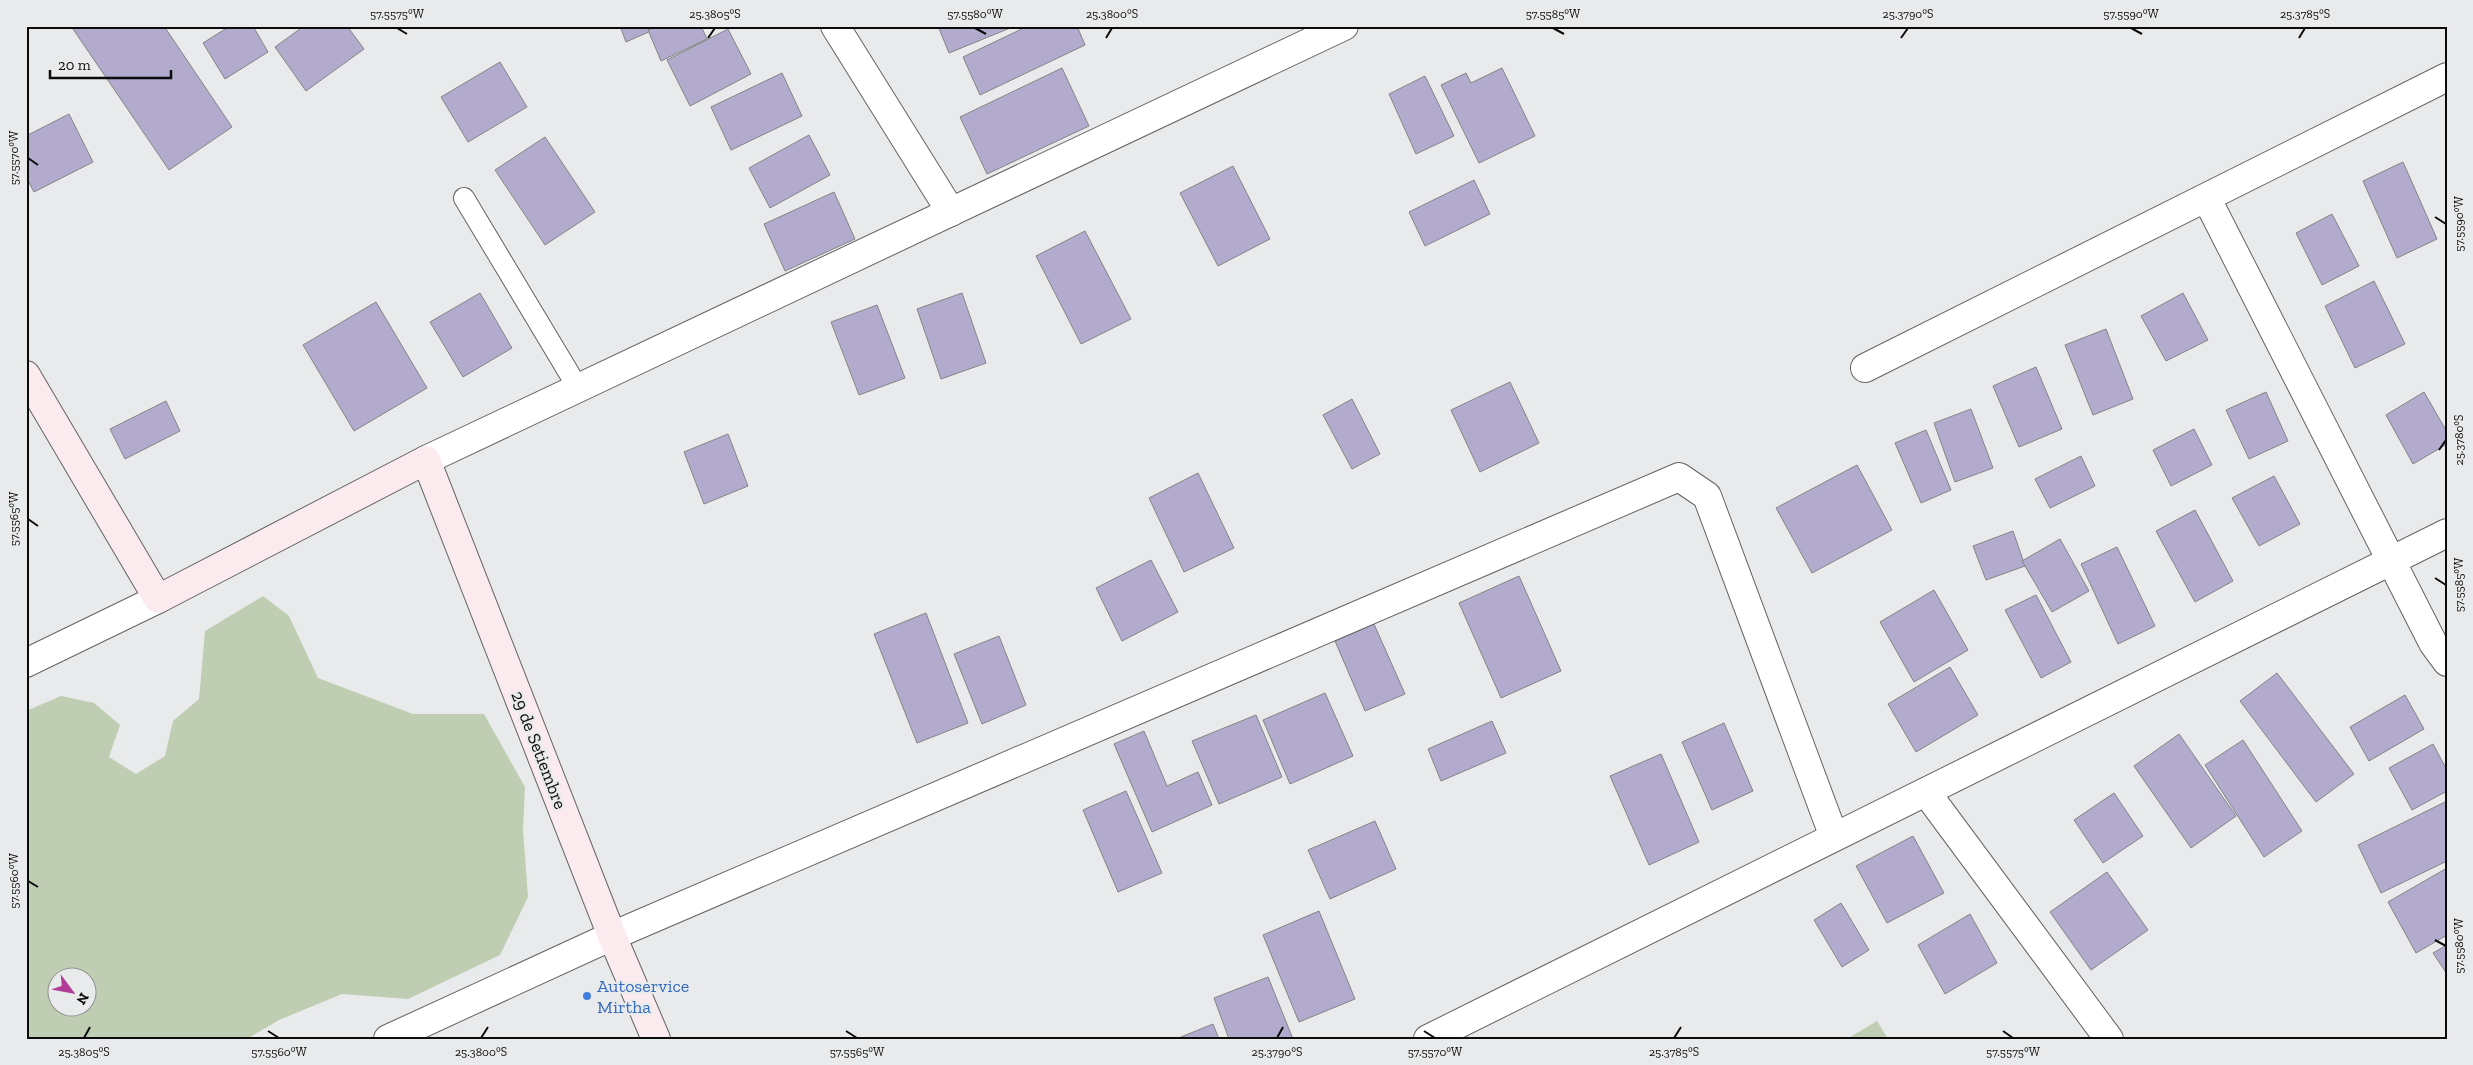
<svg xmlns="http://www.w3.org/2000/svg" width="2473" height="1065" font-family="'Zilla Slab',serif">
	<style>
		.green { fill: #bfceb2; fill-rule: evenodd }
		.building { fill: #b2abcd; stroke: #848485 }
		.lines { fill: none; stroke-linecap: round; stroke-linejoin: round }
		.lane-casing { stroke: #636364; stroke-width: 22 }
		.street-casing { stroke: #636364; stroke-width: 30 }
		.secondary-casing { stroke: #636364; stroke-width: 30 }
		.lane { stroke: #fff; stroke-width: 20 }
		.street { stroke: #fff; stroke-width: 28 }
		.secondary { stroke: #fcebee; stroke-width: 28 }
		.ticks { fill: none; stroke: #0b0b0c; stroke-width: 2 }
		.shop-dot { fill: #3f7fe0; stroke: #e9eaeb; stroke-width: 2 }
		.labels { text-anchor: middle; stroke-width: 4.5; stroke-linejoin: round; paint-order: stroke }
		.street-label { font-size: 18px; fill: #0b0b0c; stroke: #e9eaeb }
		.shop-label { font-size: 18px; fill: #366cbe; stroke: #e9eaeb; text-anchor: start }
		.neatline { fill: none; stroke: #0b0b0c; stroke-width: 2 }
		.ticks-label { font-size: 12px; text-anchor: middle; fill: #0b0b0c }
	</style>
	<rect width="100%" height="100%" fill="#e9eaeb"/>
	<g class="green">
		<path d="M263 596 289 616 318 678 413 714H484L525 787 523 830 528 897 500 955 408 999 342 994 279 1020 247 1039H26V711L61 696 94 703 120 725 109 757 136 774 165 756 173 721 199 699 205 631ZM58 978H88V1008H58Z"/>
		<polygon points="1877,1021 1888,1039 1847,1039"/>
	</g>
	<g class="building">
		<polygon points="71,26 164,26 232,127 169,170"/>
		<polygon points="230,26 253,26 268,52 225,79 203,43"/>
		<polygon points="304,26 347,26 364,49 306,91 275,47"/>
		<polygon points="620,26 662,26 626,42"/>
		<polygon points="657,26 701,26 707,39 661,61 648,30"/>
		<polygon points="938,26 1015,26 949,53"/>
		<polygon points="1028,26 1077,26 1085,45 980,95 963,57"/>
		<polygon points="728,29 751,74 690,106 667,60"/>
		<polygon points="500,62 527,107 468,142 441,97"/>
		<polygon points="1062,68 1089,126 987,174 960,117"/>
		<polygon points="1502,68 1535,136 1479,163 1441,85 1466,73 1471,83"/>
		<polygon points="782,73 802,116 731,150 711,107"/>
		<polygon points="1425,76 1454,136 1416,154 1389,94"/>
		<polygon points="69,114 93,162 34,192 26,177 26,136"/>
		<polygon points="809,135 830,175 770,208 749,168"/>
		<polygon points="545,137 595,212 545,245 495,170"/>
		<polygon points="2403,162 2437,239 2397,258 2363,181"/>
		<polygon points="1233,166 1270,239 1218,266 1180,193"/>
		<polygon points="1474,180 1490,214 1425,246 1409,212"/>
		<polygon points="834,192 855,239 785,271 764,224"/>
		<polygon points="2332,214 2359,266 2322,285 2296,233"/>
		<polygon points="1085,231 1131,319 1081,344 1036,256"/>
		<polygon points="2374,281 2405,344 2355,368 2325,306"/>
		<polygon points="480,293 512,348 463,377 430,322"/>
		<polygon points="962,293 986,363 941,379 917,309"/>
		<polygon points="2183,293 2208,340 2166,361 2141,316"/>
		<polygon points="376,302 427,388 354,431 303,345"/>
		<polygon points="877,305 905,378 859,395 831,322"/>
		<polygon points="2106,329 2133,399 2093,415 2065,345"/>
		<polygon points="2036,367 2062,429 2019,447 1993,386"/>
		<polygon points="1510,382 1539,443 1480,472 1451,410"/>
		<polygon points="2266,392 2288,441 2249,459 2226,410"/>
		<polygon points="2424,392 2447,432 2447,444 2413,464 2386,415"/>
		<polygon points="1352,399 1380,454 1352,469 1323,415"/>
		<polygon points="166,401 180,431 125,459 110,429"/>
		<polygon points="1971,409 1993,468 1955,482 1934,423"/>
		<polygon points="2194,429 2212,465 2171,486 2153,450"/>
		<polygon points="1926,430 1951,490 1921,503 1895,443"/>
		<polygon points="728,434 748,486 704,504 684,452"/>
		<polygon points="2081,456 2095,486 2050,508 2035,479"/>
		<polygon points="1857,465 1892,530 1812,573 1776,508"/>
		<polygon points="1198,473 1234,548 1184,572 1149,498"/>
		<polygon points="2274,476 2300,524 2259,546 2232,498"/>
		<polygon points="2195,510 2233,581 2195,602 2156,531"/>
		<polygon points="2013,531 2025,566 1986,580 1973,546"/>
		<polygon points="2060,539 2089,591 2052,612 2022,561"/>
		<polygon points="2117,547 2155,626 2118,644 2081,564"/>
		<polygon points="1151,560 1178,612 1122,641 1096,588"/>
		<polygon points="1519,576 1561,671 1501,698 1459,603"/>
		<polygon points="1934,590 1968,650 1914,682 1880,622"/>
		<polygon points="2036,595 2071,662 2041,678 2005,610"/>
		<polygon points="926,613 968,723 917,743 874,634"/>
		<polygon points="1374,624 1405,694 1365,711 1335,641"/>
		<polygon points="999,636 1026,705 982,724 954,654"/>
		<polygon points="1950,667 1978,715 1916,752 1888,704"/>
		<polygon points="2277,673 2354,774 2316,802 2240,701"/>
		<polygon points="1325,693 1353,756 1290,784 1263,720"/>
		<polygon points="2405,695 2424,729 2369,761 2350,727"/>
		<polygon points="1256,715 1282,777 1219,804 1192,741"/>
		<polygon points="1492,721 1506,753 1441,781 1428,749"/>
		<polygon points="1724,723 1753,791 1712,810 1682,742"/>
		<polygon points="1144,731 1167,786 1198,772 1212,805 1152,832 1114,744"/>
		<polygon points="2179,734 2236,816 2191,848 2134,766"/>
		<polygon points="2243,740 2302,831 2264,857 2205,765"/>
		<polygon points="2433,744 2447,770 2447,791 2412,810 2389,768"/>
		<polygon points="1661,754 1699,842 1649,865 1610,776"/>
		<polygon points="1126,791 1162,873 1118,892 1083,810"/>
		<polygon points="2114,793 2143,836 2103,863 2074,820"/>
		<polygon points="2447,801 2447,861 2381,893 2358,845"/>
		<polygon points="1375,821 1396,869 1330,899 1308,850"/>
		<polygon points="1913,836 1944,893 1887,923 1856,866"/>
		<polygon points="2447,868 2447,935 2416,953 2388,902"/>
		<polygon points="2107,872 2148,930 2091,970 2050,912"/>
		<polygon points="1841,903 1869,950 1842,967 1814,920"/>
		<polygon points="1319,911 1355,999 1299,1022 1263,935"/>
		<polygon points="1970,914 1997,963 1945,994 1918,945"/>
		<polygon points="2447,945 2447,974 2433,953"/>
		<polygon points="1268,977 1293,1039 1229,1039 1214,998"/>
		<polygon points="1213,1024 1219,1039 1176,1039"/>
	</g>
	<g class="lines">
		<defs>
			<polyline id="lane" points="464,198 578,388"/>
			<g id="street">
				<polyline points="835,26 951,212"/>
				<polyline points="2207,199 2433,643 2447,662"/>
				<polyline points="1865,368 2447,77"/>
				<polyline points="426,460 1344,26"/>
				<polyline points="26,663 158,599"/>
				<polyline points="1926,792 2109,1039"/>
				<polyline points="388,1039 612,936 1679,477 1707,496 1834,837"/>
				<polyline points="1428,1039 2447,533"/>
			</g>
			<polyline id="secondary" points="26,375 158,599 426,460 612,936 656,1039"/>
		</defs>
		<use href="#lane" class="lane-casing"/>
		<use href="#street" class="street-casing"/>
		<use href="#secondary" class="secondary-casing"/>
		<use href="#lane" class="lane"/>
		<use href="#street" class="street"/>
		<use href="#secondary" class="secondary"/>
	</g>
	<path class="ticks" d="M397 28 407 34M975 28 986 34M1553 28 1564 34M2131 28 2142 34M708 38 715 28M1106 38 1112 28M1901 38 1908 28M2299 38 2305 28M28 158 38 165M2435 217 2446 224M2439 450 2446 440M28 519 38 526M2435 578 2446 585M28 881 38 887M2435 940 2446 946M268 1031 279 1038M846 1031 857 1038M1424 1031 1435 1038M2003 1031 2013 1038M84 1038 90 1027M481 1038 488 1027M1277 1038 1283 1027M1674 1038 1681 1027"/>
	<circle class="shop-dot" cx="587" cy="996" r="5"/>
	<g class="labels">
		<g class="street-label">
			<text transform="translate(539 750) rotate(69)" y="6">29 de Setiembre</text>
		</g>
		<g class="shop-label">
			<text x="597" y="992">Autoservice<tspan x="597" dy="21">Mirtha</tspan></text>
		</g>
	</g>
	<rect width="2473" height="1065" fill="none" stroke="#e9eaeb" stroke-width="55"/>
	<g transform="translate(72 992) rotate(122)"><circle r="24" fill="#e9eaeb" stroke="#909192"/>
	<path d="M0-4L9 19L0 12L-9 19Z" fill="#b03c95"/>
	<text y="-8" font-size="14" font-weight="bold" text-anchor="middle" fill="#0b0b0c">N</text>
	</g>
	<path d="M50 70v8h121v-8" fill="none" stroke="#0b0b0c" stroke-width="2.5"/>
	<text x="58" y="70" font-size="15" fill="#0b0b0c" stroke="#e9eaeb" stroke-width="4" paint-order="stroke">20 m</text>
	<rect x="28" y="28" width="2418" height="1010" class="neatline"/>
	<g class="ticks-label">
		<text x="397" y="18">57.5575°W</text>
		<text x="715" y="18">25.3805°S</text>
		<text x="975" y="18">57.5580°W</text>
		<text x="1112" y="18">25.3800°S</text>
		<text x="1553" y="18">57.5585°W</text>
		<text x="1908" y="18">25.3790°S</text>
		<text x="2131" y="18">57.5590°W</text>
		<text x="2305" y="18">25.3785°S</text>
		<text transform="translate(14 158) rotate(-90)" y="4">57.5570°W</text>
		<text transform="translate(2459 224) rotate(-90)" y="4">57.5590°W</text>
		<text transform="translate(2459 440) rotate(-90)" y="4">25.3780°S</text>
		<text transform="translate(14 519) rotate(-90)" y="4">57.5565°W</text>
		<text transform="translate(2459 585) rotate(-90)" y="4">57.5585°W</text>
		<text transform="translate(14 881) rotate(-90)" y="4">57.5560°W</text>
		<text transform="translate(2459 946) rotate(-90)" y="4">57.5580°W</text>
		<text x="84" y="1056">25.3805°S</text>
		<text x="279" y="1056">57.5560°W</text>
		<text x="481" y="1056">25.3800°S</text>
		<text x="857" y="1056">57.5565°W</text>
		<text x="1277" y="1056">25.3790°S</text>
		<text x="1435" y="1056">57.5570°W</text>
		<text x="1674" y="1056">25.3785°S</text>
		<text x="2013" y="1056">57.5575°W</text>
	</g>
</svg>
